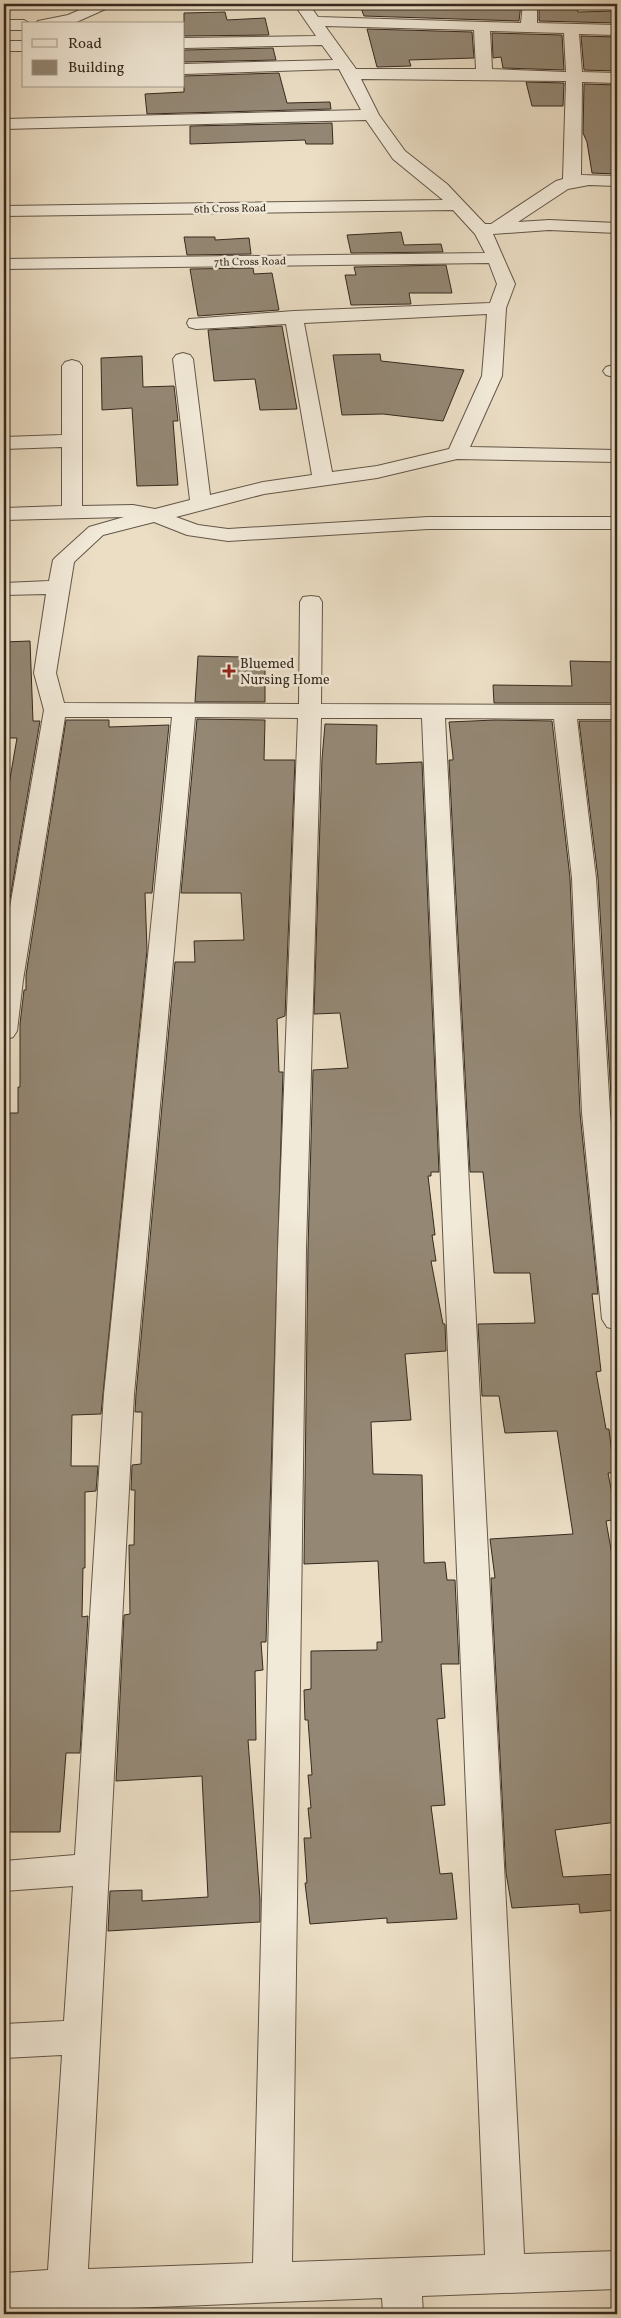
<svg xmlns="http://www.w3.org/2000/svg" width="621" height="2318" font-family="Vollkorn,serif">
	<style>
		.building { fill: #948875; stroke: #362a1f }
		.lines { fill: none; stroke-linecap: round; stroke-linejoin: round }
		.minor-casing { stroke: #635748; stroke-width: 2 }
		.minor { fill: #f2ead9; fill-rule: evenodd }
		.poi-dot { fill: #8f2418; stroke: #f2ead9; stroke-width: 2 }
		.labels { text-anchor: middle; stroke-width: 5; stroke-linejoin: round; paint-order: stroke }
		.far-street-label { font-size: 11px; fill: #362a1f; stroke: #f2ead9 }
		.poi-label { font-size: 14px; fill: #362a1f; stroke: #f2ead9; text-anchor: start }
	</style>
	<rect width="100%" height="100%" fill="#ebdec5"/>
	<filter id="stains"><feTurbulence type="fractalNoise" baseFrequency=".004" numOctaves="4"/><feColorMatrix values="0 0 0 0 .2 0 0 0 0 .09 0 0 0 0 .02 0 0 0 .5 -.17"/></filter>
	<radialGradient id="worn" r=".72"><stop offset=".6" stop-color="#630" stop-opacity="0"/><stop offset="1" stop-color="#630" stop-opacity=".3"/></radialGradient>
	<g class="building">
		<polygon points="435,4 521,4 519,21 364,16 361,8 436,7"/>
		<polygon points="539,4 575,4 578,12 615,11 617,23 539,21"/>
		<polygon points="225,12 227,20 265,18 269,35 184,36 184,13"/>
		<polygon points="367,29 472,32 474,58 409,60 411,66 377,67"/>
		<polygon points="492,33 562,35 564,70 503,68 501,57 493,58"/>
		<polygon points="581,36 617,37 617,71 584,70"/>
		<polygon points="273,48 276,60 184,62 184,50"/>
		<polygon points="279,73 287,103 330,102 331,109 147,114 145,94 184,92 184,76"/>
		<polygon points="526,82 564,83 563,106 532,106"/>
		<polygon points="584,84 617,85 617,174 592,173 587,142 583,133"/>
		<polygon points="332,123 333,144 306,144 305,140 190,144 190,126"/>
		<polygon points="401,232 404,245 441,244 443,252 351,253 347,235"/>
		<polygon points="184,237 215,237 215,240 249,238 251,254 187,255"/>
		<polygon points="446,265 452,293 409,293 411,304 351,305 345,275 356,275 354,267"/>
		<polygon points="253,268 254,274 272,273 279,310 198,316 190,269"/>
		<polygon points="282,326 297,409 260,410 255,379 214,381 208,330"/>
		<polygon points="380,354 381,361 464,370 443,421 383,414 342,415 333,355"/>
		<polygon points="142,356 143,387 174,386 178,421 173,421 178,485 137,486 132,408 102,410 101,358"/>
		<polygon points="30,641 33,721 40,721 10,899 4,899 4,801 6,790 8,790 17,738 4,738 4,642"/>
		<polygon points="198,656 243,657 242,666 265,666 265,702 195,702"/>
		<polygon points="570,661 617,662 617,703 494,703 493,685 572,686"/>
		<polygon points="197,719 265,720 264,760 295,760 285,1016 277,1019 279,1072 283,1072 266,1642 261,1642 263,1670 255,1671 256,1740 248,1740 260,1899 260,1922 108,1931 110,1891 142,1890 142,1901 208,1897 202,1776 116,1781 124,1615 130,1614 129,1545 134,1545 135,1490 131,1490 132,1465 141,1464 142,1412 135,1412 136,1394 175,962 195,962 194,941 244,940 241,893 181,893"/>
		<polygon points="66,720 109,720 109,727 169,725 152,893 145,893 147,950 101,1414 72,1415 71,1466 98,1466 96,1491 85,1492 85,1568 83,1568 82,1617 88,1616 80,1753 66,1753 60,1832 4,1832 4,1194 6,1194 6,1134 8,1134 9,1113 18,1113 18,1087 20,1087 20,1024 24,990 26,990 26,975"/>
		<polygon points="495,720 552,721 570,878 580,1113 598,1294 592,1294 601,1371 596,1372 606,1429 609,1429 614,1473 608,1473 617,1519 606,1521 617,1583 617,1822 555,1830 563,1877 617,1874 617,1910 580,1913 579,1904 512,1908 506,1873 491,1578 495,1578 490,1539 573,1534 557,1431 505,1433 499,1396 482,1396 478,1324 535,1323 530,1273 494,1273 483,1172 470,1172 449,760 453,760 453,757 449,722"/>
		<polygon points="579,721 617,721 617,1168 612,1113 598,878"/>
		<polygon points="325,724 377,725 376,764 422,762 439,1172 431,1172 431,1176 428,1176 435,1235 432,1235 436,1261 431,1261 443,1324 445,1324 446,1351 405,1354 411,1420 371,1422 373,1474 422,1475 424,1563 445,1562 447,1580 455,1580 459,1664 441,1664 445,1718 437,1719 445,1805 431,1806 440,1874 452,1873 457,1919 387,1923 387,1918 310,1924 305,1883 307,1883 304,1838 311,1838 308,1808 311,1808 308,1775 312,1775 308,1720 305,1720 304,1690 311,1689 311,1651 377,1650 377,1642 382,1642 378,1561 304,1564 308,1249 313,1070 348,1068 340,1013 314,1014 322,759"/>
	</g>
	<g class="lines">
		<defs>
			<g id="minor">
				<polygon points="93,4 113,4 110,7 72,24 35,24 38,21 68,15"/>
				<path d="M294 4H309L318 17 521 23 523 4H537V23L617 25V35L579 34 582 72 617 73V83L582 82 581 175 617 176V186L589 185 568 189 518 222 549 220 617 223V233L549 230 493 234 515 284 506 308 502 376 470 447 617 450V462L457 459 377 478 264 494 176 517 198 525 228 529 428 517H617V529H428L228 541 187 535 154 522 103 535 74 562 56 673 64 703 299 704 300 602 303 597 311 596 319 597 322 602 321 704 617 705V719H577L596 878 610 1113 617 1185V1330L607 1327 602 1319 582 1113 572 878 554 719 445 718 524 2254 617 2251V2289L422 2296 423 2314H383L382 2298 4 2313V2273L48 2270 62 2055 4 2058V2024L64 2021 73 1886 4 1891V1861L75 1855 104 1394 172 717H65L23 980 17 1031 13 1037 4 1040V942L44 710 34 673 46 594 4 595V583L49 581 53 560 57 556 89 527 124 517 4 520V508L62 506V447L4 449V437L62 435V366L65 362 72 360 79 362 82 366V506L133 505 155 509 190 500 173 359 176 355 183 353 190 355 193 359 210 495 263 482 312 475 286 324 196 329 189 327 187 323 189 319 294 311 490 303 497 284 489 263 4 269V259L485 253 475 234 453 210 4 216V206L443 200 393 159 366 120 4 129V119L361 110 339 69 184 74V64L333 60 322 45 184 48V38L316 36ZM325 26 474 30 476 69H356ZM490 31 564 33 566 72 492 69ZM361 79 566 81 563 179 556 181 491 224H485L447 184 405 151 379 115ZM487 314 482 376 449 449 377 466 332 472 304 323ZM195 717 298 718 278 1249 253 2263 88 2269 134 1394ZM321 718H422L485 2255 292 2262 306 1249Z"/>
				<polygon points="4,20 24,20 31,24 24,24 24,30 4,30"/>
				<rect x="4" y="41" width="20" height="10"/>
				<polygon points="613,365 617,366 617,378 606,375 603,371 606,367"/>
			</g>
		</defs>
		<use href="#minor" class="minor-casing"/>
		<use href="#minor" class="minor"/>
	</g>
	<path class="poi-dot" d="M226.5 663.5h5v5h5v5h-5v5h-5v-5h-5v-5h5z"/>
	<g class="labels">
		<g class="far-street-label">
			<text transform="translate(230 208) rotate(-1)" y="4">6th Cross Road</text>
			<text transform="translate(250 261) rotate(-1)" y="4">7th Cross Road</text>
		</g>
		<g class="poi-label">
			<text x="240" y="668">Bluemed<tspan x="240" dy="16">Nursing Home</tspan></text>
		</g>
	</g>
	<rect width="621" height="2318" fill="none" stroke="#ebdec5" stroke-width="20"/>
	<rect x="5" y="5" width="611" height="2308" fill="none" stroke="#362a1f" stroke-width="2.5"/>
	<rect x="10" y="10" width="601" height="2298" fill="none" stroke="#362a1f"/>
	<rect x="22" y="22" width="162" height="65" fill="#f2ead9" stroke="#a79d8f"/>
	<rect x="32" y="39" width="25" height="8" fill="#f2ead9" stroke="#a79d8f"/>
	<text x="68" y="48" font-size="15" fill="#362a1f">Road</text>
	<rect x="32" y="60" width="25" height="15" fill="#948875" stroke="#a79d8f"/>
	<text x="68" y="72" font-size="15" fill="#362a1f">Building</text>
	<rect width="100%" height="100%" filter="url(#stains)"/>
	<rect width="100%" height="100%" fill="url(#worn)"/>
</svg>
